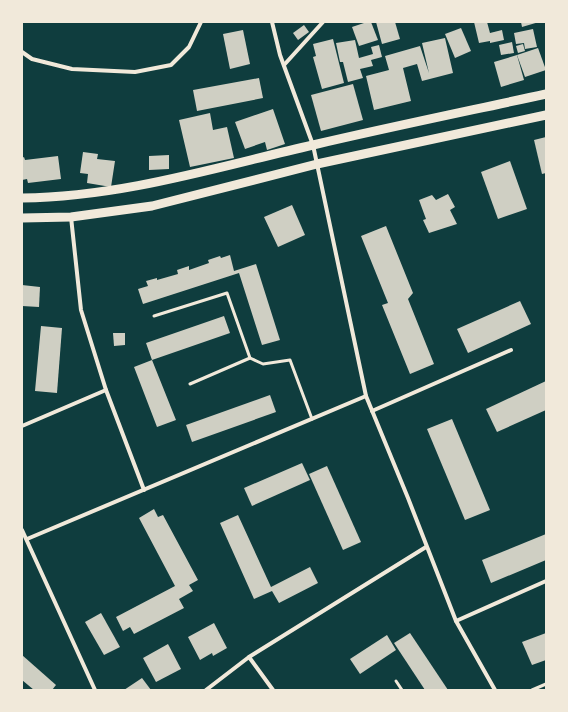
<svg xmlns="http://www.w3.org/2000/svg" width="568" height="712" font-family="'Source Sans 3',sans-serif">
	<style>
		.building { fill: #cfcfc3 }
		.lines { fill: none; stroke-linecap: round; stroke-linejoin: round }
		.service { stroke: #f1e9da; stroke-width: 3 }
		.minor { stroke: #f1e9da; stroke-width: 4 }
		.primary { stroke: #f1e9da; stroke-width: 9 }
	</style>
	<rect width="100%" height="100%" fill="#0f3d3e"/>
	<g class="building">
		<polygon points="367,22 371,22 378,40 359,46 352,27"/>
		<polygon points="376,22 395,22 400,39 382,44"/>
		<polygon points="474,22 487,22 490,33 502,30 504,40 490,43 490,41 479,43"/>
		<polygon points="521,22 539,22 522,27"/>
		<polygon points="304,25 309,32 298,40 293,33"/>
		<polygon points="461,28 471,51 455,58 445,34"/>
		<polygon points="533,29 537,47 525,49 524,43 516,44 514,33"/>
		<polygon points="243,30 250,64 230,69 223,34"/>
		<polygon points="445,38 453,73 422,81 417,64 403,68 411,101 374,110 366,76 389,70 385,56 420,46 429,73 422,43"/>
		<polygon points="333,39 344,83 322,89 313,57 316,56 313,44"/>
		<polygon points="355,40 359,58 373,54 371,47 379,45 382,57 371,60 373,66 360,69 363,78 348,82 343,62 340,62 336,43"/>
		<polygon points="512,42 514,53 501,55 499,45"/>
		<polygon points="523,44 525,51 518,53 516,46"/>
		<polygon points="538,48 546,70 525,77 517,55"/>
		<polygon points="517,55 524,80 501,87 494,62"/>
		<polygon points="259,78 263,98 197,111 193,90"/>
		<polygon points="353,84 363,120 321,131 311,95"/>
		<polygon points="273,109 285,144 267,150 265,142 245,149 235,122"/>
		<polygon points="210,113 213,130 227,127 234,158 190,167 179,120"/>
		<polygon points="546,137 546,173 542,174 534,140"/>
		<polygon points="83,152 98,154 97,159 115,161 111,187 87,183 88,174 80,173"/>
		<polygon points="169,155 169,169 149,170 149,156"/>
		<polygon points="58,156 61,179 28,183 27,179 22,180 22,158 24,157 25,160"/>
		<polygon points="510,161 527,209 498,219 481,172"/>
		<polygon points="448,194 455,207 450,210 457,224 429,233 423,220 426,219 419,200 432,195 436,200"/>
		<polygon points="292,205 305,235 278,247 264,217"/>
		<polygon points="386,226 413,293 408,299 434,364 410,374 382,305 388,303 361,236"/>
		<polygon points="230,255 234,271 256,264 280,340 262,345 239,273 143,304 138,289 148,286 146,281 157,278 157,280 178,274 177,270 189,266 189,270 209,263 208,260 220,256 221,258"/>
		<polygon points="22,285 40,287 39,307 22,306"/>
		<polygon points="520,301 531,324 468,353 457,329"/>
		<polygon points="224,316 230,333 152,360 176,420 157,427 134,367 152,360 146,343"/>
		<polygon points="41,326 62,328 57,393 35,391"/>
		<polygon points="113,333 125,333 125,345 114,346"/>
		<polygon points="546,381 546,410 497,432 486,409"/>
		<polygon points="270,395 276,412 192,442 186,425"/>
		<polygon points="452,419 490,510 465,520 427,429"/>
		<polygon points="302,463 310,480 252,506 244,488"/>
		<polygon points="327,466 361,542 343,550 309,474"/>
		<polygon points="154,509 158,517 163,515 198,580 189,585 193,591 179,599 184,608 134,634 130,627 123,631 116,617 175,586 139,518"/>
		<polygon points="238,515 271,587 310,567 318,583 279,603 272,591 254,599 220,523"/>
		<polygon points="546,534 546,560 491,583 482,560"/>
		<polygon points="101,613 120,647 104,655 85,622"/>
		<polygon points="214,623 227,648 213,656 212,653 200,660 188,637"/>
		<polygon points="410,633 448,690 425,690 394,643"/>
		<polygon points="546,633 546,660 532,665 522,642"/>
		<polygon points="387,635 396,650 360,674 350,659"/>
		<polygon points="168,644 181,669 156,682 143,658"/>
		<polygon points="22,655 56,685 52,690 34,690 22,680"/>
		<polygon points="142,678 151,690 124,690"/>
	</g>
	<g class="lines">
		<g class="service">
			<polyline points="154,316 227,293 250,358"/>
			<polyline points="190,384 250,358 263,364 290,360 312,419"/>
			<polyline points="396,681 402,690"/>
			<polyline points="532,690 546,684"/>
		</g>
		<g class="minor">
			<polyline points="272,22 280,55 313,145 366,396 408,498 456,621 495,690"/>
			<polyline points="22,52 32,59 72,69 135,72 171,65 189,47 201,22"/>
			<polyline points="284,65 323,22"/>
			<polyline points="71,217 81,310 106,390 144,490"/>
			<polyline points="372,411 511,350"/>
			<polyline points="22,426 106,390"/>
			<polyline points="22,530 95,690"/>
			<polyline points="27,539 366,396"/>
			<polyline points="456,621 546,581"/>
			<polyline points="249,657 273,690"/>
			<polyline points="206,690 249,657 426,547"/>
		</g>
		<g class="primary">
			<path d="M22 198C122 197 217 167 313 145 390 127 468 111 546 94"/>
			<polyline points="22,218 71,217 152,206 317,164 546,115"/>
		</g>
	</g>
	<rect width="568" height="712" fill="none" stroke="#f1e9da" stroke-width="46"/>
</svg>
